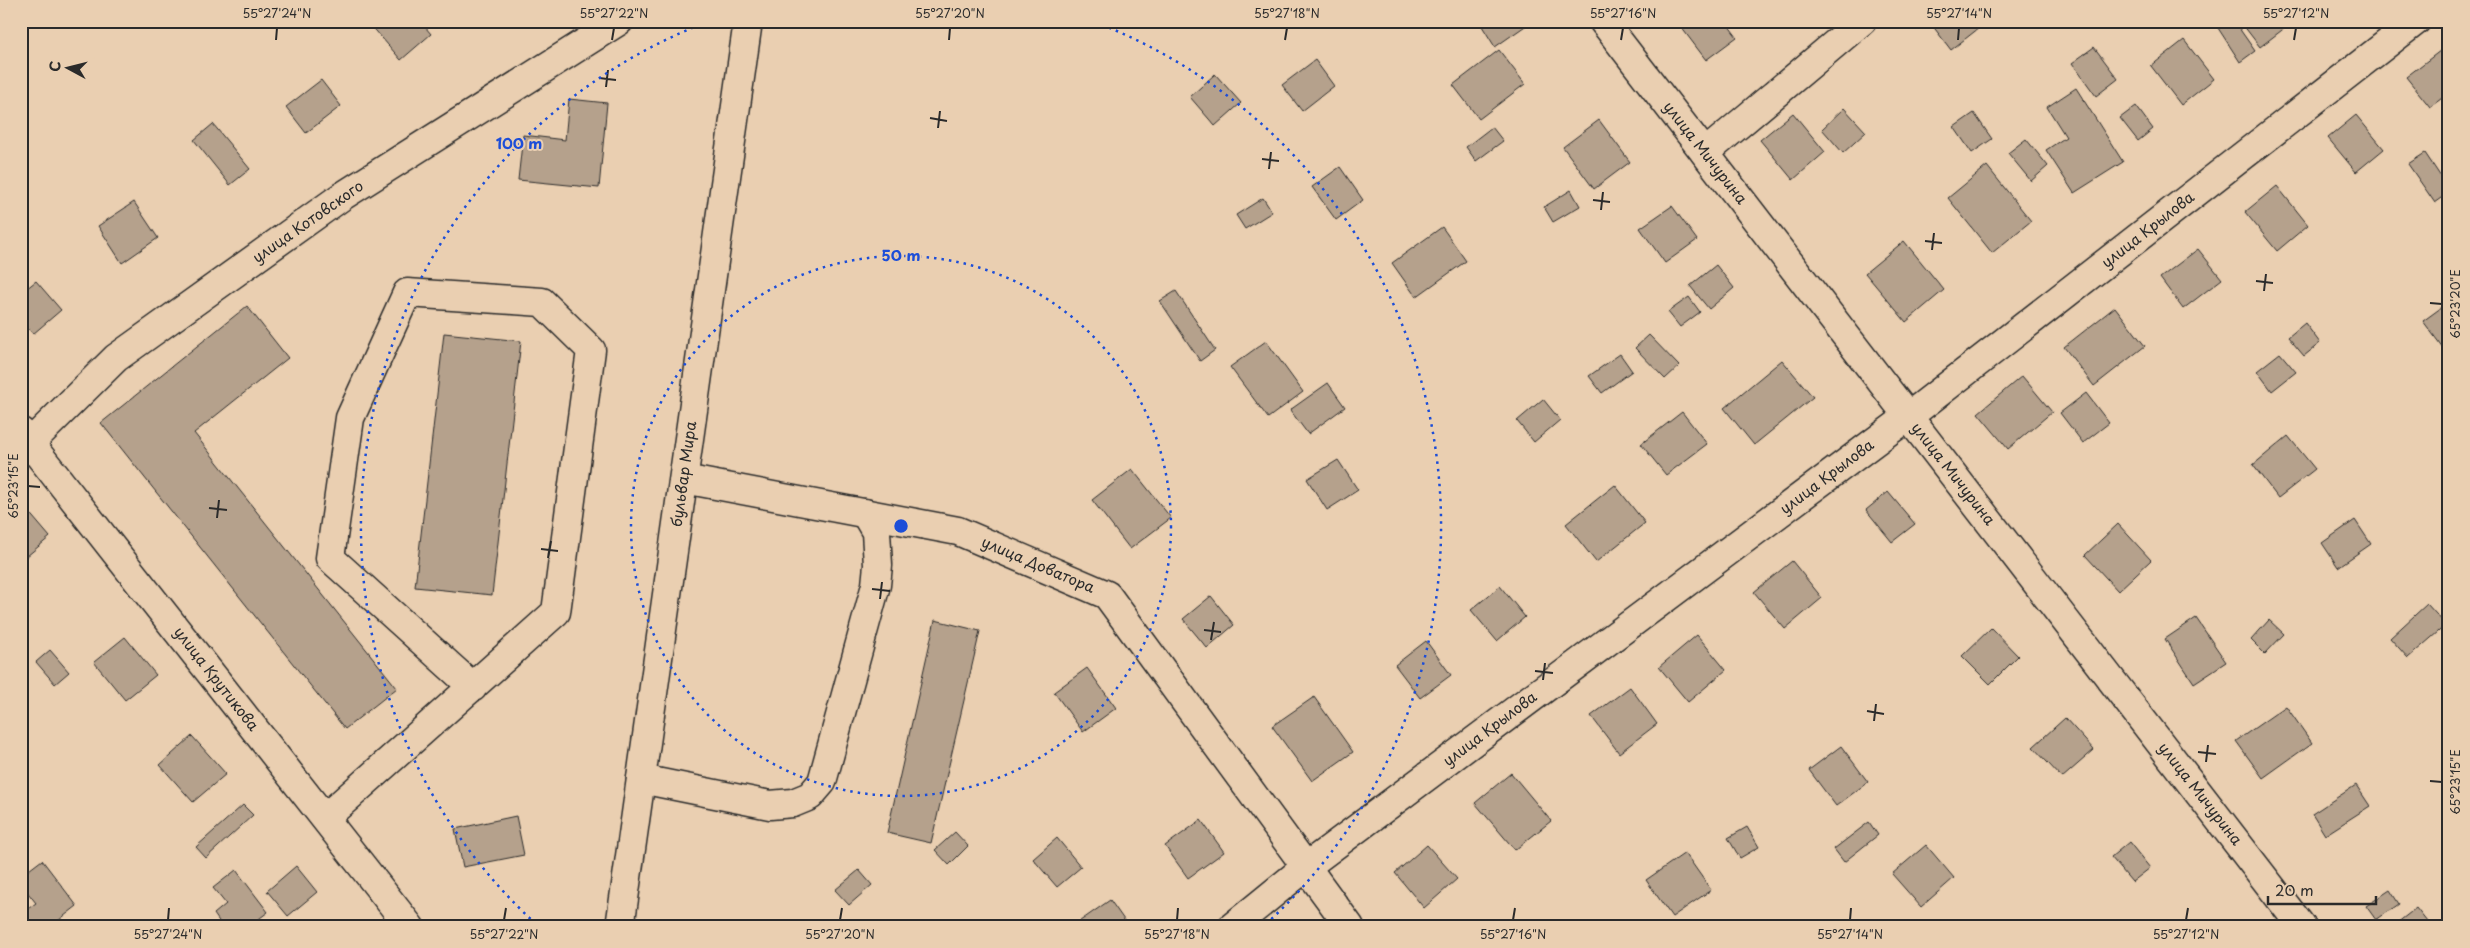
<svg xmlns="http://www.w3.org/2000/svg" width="2470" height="948" font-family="'Playpen Sans',sans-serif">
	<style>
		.building { fill: #b5a18c; stroke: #2b2b2b }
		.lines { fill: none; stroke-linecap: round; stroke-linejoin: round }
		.minor-casing { stroke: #2b2b2b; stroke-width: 31 }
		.major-casing { stroke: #2b2b2b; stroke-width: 31 }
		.minor { stroke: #eacfb1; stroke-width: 28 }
		.major { stroke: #eacfb1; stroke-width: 28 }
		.ticks { fill: none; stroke: #2b2b2b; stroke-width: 2 }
		.ring { fill: none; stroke: #1d4ed8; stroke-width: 2.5; stroke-dasharray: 2.5 5 }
		.labels { text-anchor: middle; stroke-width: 4; stroke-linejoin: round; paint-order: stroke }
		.street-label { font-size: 15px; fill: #2b2b2b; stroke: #eacfb1 }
		.centre { fill: #1d4ed8; stroke: #eacfb1; stroke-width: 2.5 }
		.ring-label { font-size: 15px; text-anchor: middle; font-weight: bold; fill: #1d4ed8; stroke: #eacfb1; stroke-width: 4; stroke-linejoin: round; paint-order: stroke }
		.neatline { fill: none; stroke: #2b2b2b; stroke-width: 2 }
		.ticks-label { font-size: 12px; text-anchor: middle; fill: #2b2b2b }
	</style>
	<rect width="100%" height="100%" fill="#eacfb1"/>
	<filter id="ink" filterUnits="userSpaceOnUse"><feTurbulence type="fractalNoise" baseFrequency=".02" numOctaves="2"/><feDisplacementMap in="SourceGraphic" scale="10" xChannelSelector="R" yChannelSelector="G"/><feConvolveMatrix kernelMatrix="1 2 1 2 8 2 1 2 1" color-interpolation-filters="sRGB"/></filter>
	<g filter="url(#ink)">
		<g class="building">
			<polygon points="373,21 420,21 431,34 401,60 370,24"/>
			<polygon points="1489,21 1530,21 1531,22 1495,47 1482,26"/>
			<polygon points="1680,21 1725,21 1737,37 1706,60 1678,23"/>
			<polygon points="1929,21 1988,21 1951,50"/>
			<polygon points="2228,21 2234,21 2255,51 2240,62 2218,28"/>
			<polygon points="2240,21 2281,21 2286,27 2260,47"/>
			<polygon points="2184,40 2214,79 2181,105 2151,66"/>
			<polygon points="2449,44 2449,93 2430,107 2406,77"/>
			<polygon points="2094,47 2118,79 2096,96 2072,63"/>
			<polygon points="1499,50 1525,84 1479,119 1453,85"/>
			<polygon points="1315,60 1334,86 1302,111 1282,85"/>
			<polygon points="1215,74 1241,103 1215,126 1190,97"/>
			<polygon points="321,80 341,106 306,133 286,107"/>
			<polygon points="2076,88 2123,162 2074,193 2046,150 2066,137 2047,107"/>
			<polygon points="569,99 607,103 599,188 518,180 523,135 565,140"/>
			<polygon points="2136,106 2153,129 2138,141 2120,118"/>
			<polygon points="1844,108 1866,132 1843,153 1822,129"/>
			<polygon points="1793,113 1825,152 1793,180 1760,140"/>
			<polygon points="1974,113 1992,139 1972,153 1954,127"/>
			<polygon points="2356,115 2384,149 2356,172 2328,138"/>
			<polygon points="1599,120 1630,162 1594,189 1563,147"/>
			<polygon points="213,124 250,169 230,185 194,140"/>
			<polygon points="1492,127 1503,141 1476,161 1466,147"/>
			<polygon points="2026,139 2048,166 2031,181 2008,153"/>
			<polygon points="2425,153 2449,189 2449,193 2435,203 2408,164"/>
			<polygon points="1987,166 2031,221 1992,253 1948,198"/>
			<polygon points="1340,167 1363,200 1336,220 1312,187"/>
			<polygon points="2277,186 2308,225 2277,251 2245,212"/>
			<polygon points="1571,190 1580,206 1553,222 1544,207"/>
			<polygon points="1263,198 1272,212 1245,229 1236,215"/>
			<polygon points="134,202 158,238 122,263 98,226"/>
			<polygon points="1672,206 1697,240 1665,263 1640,228"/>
			<polygon points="1442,227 1466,261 1416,297 1392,263"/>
			<polygon points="1904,241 1944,290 1906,322 1865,273"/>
			<polygon points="2198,249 2222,279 2183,309 2160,278"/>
			<polygon points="1716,265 1734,288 1709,309 1690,286"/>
			<polygon points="36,281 61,310 33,334 21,319 21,293"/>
			<polygon points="1176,291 1215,350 1200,361 1160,301"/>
			<polygon points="1689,297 1700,312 1680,327 1668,312"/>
			<polygon points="2449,302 2449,356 2423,321"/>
			<polygon points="247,306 288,358 194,433 397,688 345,729 101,423"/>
			<polygon points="2115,307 2145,346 2094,386 2064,347"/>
			<polygon points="2305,323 2320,343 2304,356 2288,337"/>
			<polygon points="444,333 521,341 492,595 415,587"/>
			<polygon points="1649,335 1679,366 1665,379 1635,348"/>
			<polygon points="1266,341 1303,392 1268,418 1230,367"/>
			<polygon points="2280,353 2296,372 2272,391 2257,371"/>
			<polygon points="1620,354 1632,371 1602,393 1589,376"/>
			<polygon points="1782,360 1813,397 1754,445 1724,408"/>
			<polygon points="2022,376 2052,412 2008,449 1978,413"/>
			<polygon points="1328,383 1345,407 1308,434 1290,410"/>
			<polygon points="2086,393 2109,423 2083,443 2060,413"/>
			<polygon points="1543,399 1560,420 1534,442 1517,421"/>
			<polygon points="1682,412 1707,444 1666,475 1641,444"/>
			<polygon points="2288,436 2315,469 2278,498 2253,465"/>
			<polygon points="1338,460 1358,490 1327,510 1307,479"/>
			<polygon points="1132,469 1171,518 1130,549 1092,500"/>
			<polygon points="1615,485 1645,523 1596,562 1566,524"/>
			<polygon points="1888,492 1915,524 1892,542 1866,510"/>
			<polygon points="21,503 50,537 21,561"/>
			<polygon points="2355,520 2371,544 2338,567 2322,543"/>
			<polygon points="2118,524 2151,560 2118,591 2085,555"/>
			<polygon points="1792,561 1822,598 1785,629 1754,592"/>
			<polygon points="1500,586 1525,617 1497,641 1471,610"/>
			<polygon points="1211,596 1234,625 1207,648 1183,619"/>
			<polygon points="2427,604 2446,625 2408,658 2390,638"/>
			<polygon points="2196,618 2226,662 2194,683 2165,639"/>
			<polygon points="935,620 980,631 931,843 887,833"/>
			<polygon points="2269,620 2284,634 2265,654 2251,640"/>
			<polygon points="1991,628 2018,656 1990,684 1962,656"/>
			<polygon points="1697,635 1726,670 1688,702 1659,667"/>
			<polygon points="125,637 156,675 125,700 94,662"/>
			<polygon points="1426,641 1451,675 1420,698 1395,665"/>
			<polygon points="50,650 69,672 55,684 36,662"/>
			<polygon points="1087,668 1116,708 1083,732 1054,692"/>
			<polygon points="1630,687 1657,724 1619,753 1591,716"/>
			<polygon points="1314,697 1353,752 1312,781 1272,726"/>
			<polygon points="2286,706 2312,743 2263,778 2236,741"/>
			<polygon points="2065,718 2094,750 2062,778 2033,747"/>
			<polygon points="192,736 226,774 193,802 160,765"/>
			<polygon points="1841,746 1868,782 1836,806 1809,770"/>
			<polygon points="1511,773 1551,821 1515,850 1475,803"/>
			<polygon points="2356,785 2370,806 2325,835 2312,814"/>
			<polygon points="243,805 253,815 206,858 196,847"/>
			<polygon points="516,816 524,855 463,867 455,829"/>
			<polygon points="1201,820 1224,852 1188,878 1165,846"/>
			<polygon points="1869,822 1878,835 1844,862 1834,849"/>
			<polygon points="1747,827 1759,847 1740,858 1728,838"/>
			<polygon points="955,832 968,846 949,865 935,850"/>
			<polygon points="1057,838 1081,867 1057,887 1033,859"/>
			<polygon points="2129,842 2150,868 2132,882 2111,857"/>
			<polygon points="1427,845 1457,879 1424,908 1395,873"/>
			<polygon points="1926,845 1954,878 1921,907 1892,874"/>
			<polygon points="1685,853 1711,890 1672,917 1646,880"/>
			<polygon points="42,860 77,906 50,927 21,927 21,914 36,903 21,884 21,876"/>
			<polygon points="296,866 317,892 288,916 267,891"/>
			<polygon points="236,870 268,912 248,927 223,927 214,914 226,904 213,888"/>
			<polygon points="859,870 872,885 849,905 835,890"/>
			<polygon points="2390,890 2399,904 2376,920 2366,906"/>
			<polygon points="1110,900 1129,927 1073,927 1073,926"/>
			<polygon points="2416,908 2431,927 2392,927"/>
		</g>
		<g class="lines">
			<defs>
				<g id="minor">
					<polyline points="1603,21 2302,927"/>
					<polyline points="1705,153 1862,21"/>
					<polyline points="21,432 410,927"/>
					<polyline points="21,452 116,358 341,197 619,21"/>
					<polyline points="684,479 958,531 1107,595 1350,927"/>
					<polyline points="641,779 770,805 793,803 810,796 822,782 876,585 878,565 876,532 865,513"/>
					<polyline points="325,818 556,612 591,350 542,302 407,293 350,418 330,558 473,687"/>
					<polyline points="1232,927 1307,866 1909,416 2416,21"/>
				</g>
				<polyline id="major" points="620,927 748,21"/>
			</defs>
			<use href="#minor" class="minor-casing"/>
			<use href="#major" class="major-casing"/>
			<use href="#minor" class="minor"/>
			<use href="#major" class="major"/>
		</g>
	</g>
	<path class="ticks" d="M276 40 277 28M612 40 614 28M949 40 950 28M1285 40 1287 28M1621 40 1623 28M1958 40 1959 28M2294 40 2296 28M599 78 616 80M606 87 608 70M930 118 947 121M938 128 940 111M1262 159 1279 161M1269 169 1271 152M1593 200 1610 202M1601 210 1603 192M1925 241 1942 243M1932 250 1934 233M2256 281 2273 283M2264 291 2266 274M2430 303 2442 304M28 486 40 487M209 508 227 510M217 518 219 500M541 549 558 551M548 558 551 541M872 589 890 591M880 599 882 582M1204 630 1221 632M1211 640 1214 622M1535 671 1553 673M1543 680 1545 663M1867 711 1884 714M1874 721 1876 704M2198 752 2216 754M2206 762 2208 745M2430 781 2442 782M168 920 169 908M504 920 506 908M840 920 842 908M1177 920 1178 908M1513 920 1515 908M1850 920 1851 908M2186 920 2188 908"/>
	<g class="ring">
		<circle cx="901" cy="526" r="270"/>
		<path d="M536 924A540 540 0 0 1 707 22M1095 22A540 540 0 0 1 1266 924"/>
	</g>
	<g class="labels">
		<g class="street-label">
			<text transform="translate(1705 153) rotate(52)" y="5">улица Мичурина</text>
			<text transform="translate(308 222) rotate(-35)" y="5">улица Котовского</text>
			<text transform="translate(2148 230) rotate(-38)" y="5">улица Крылова</text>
			<text transform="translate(684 474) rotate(-82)" y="5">бульвар Мира</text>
			<text transform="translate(1953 474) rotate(52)" y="5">улица Мичурина</text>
			<text transform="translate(1827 477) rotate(-37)" y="5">улица Крылова</text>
			<text transform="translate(1038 565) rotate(23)" y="5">улица Доватора</text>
			<text transform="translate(216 679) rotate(52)" y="5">улица Крутикова</text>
			<text transform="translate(1490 729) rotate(-37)" y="5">улица Крылова</text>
			<text transform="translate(2200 794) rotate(52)" y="5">улица Мичурина</text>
		</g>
	</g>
	<circle cx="901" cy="526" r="8" class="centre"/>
	<g class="ring-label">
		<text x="519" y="149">100 m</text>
		<text x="901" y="261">50 m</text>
	</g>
	<rect width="2470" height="948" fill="none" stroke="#eacfb1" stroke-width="55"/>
	<g transform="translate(68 68) rotate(277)" stroke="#eacfb1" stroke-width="4" paint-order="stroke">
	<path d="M0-4L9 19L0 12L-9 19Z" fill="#2b2b2b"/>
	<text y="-8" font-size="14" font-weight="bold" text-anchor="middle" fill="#2b2b2b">С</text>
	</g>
	<path d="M2268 896v8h108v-8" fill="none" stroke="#2b2b2b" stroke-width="2.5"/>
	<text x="2275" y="896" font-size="15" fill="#2b2b2b" stroke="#eacfb1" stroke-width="4" paint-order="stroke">20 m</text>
	<rect x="28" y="28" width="2414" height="892" class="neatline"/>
	<g class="ticks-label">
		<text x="277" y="18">55°27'24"N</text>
		<text x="614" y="18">55°27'22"N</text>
		<text x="950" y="18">55°27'20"N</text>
		<text x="1287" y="18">55°27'18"N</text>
		<text x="1623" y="18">55°27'16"N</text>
		<text x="1959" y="18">55°27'14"N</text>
		<text x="2296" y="18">55°27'12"N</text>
		<text transform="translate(2456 304) rotate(-90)" y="4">65°23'20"E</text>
		<text transform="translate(14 486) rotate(-90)" y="4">65°23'15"E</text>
		<text transform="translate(2456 782) rotate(-90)" y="4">65°23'15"E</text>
		<text x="168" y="939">55°27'24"N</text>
		<text x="504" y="939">55°27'22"N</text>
		<text x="840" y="939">55°27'20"N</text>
		<text x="1177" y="939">55°27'18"N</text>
		<text x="1513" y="939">55°27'16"N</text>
		<text x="1850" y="939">55°27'14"N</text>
		<text x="2186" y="939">55°27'12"N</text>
	</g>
</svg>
